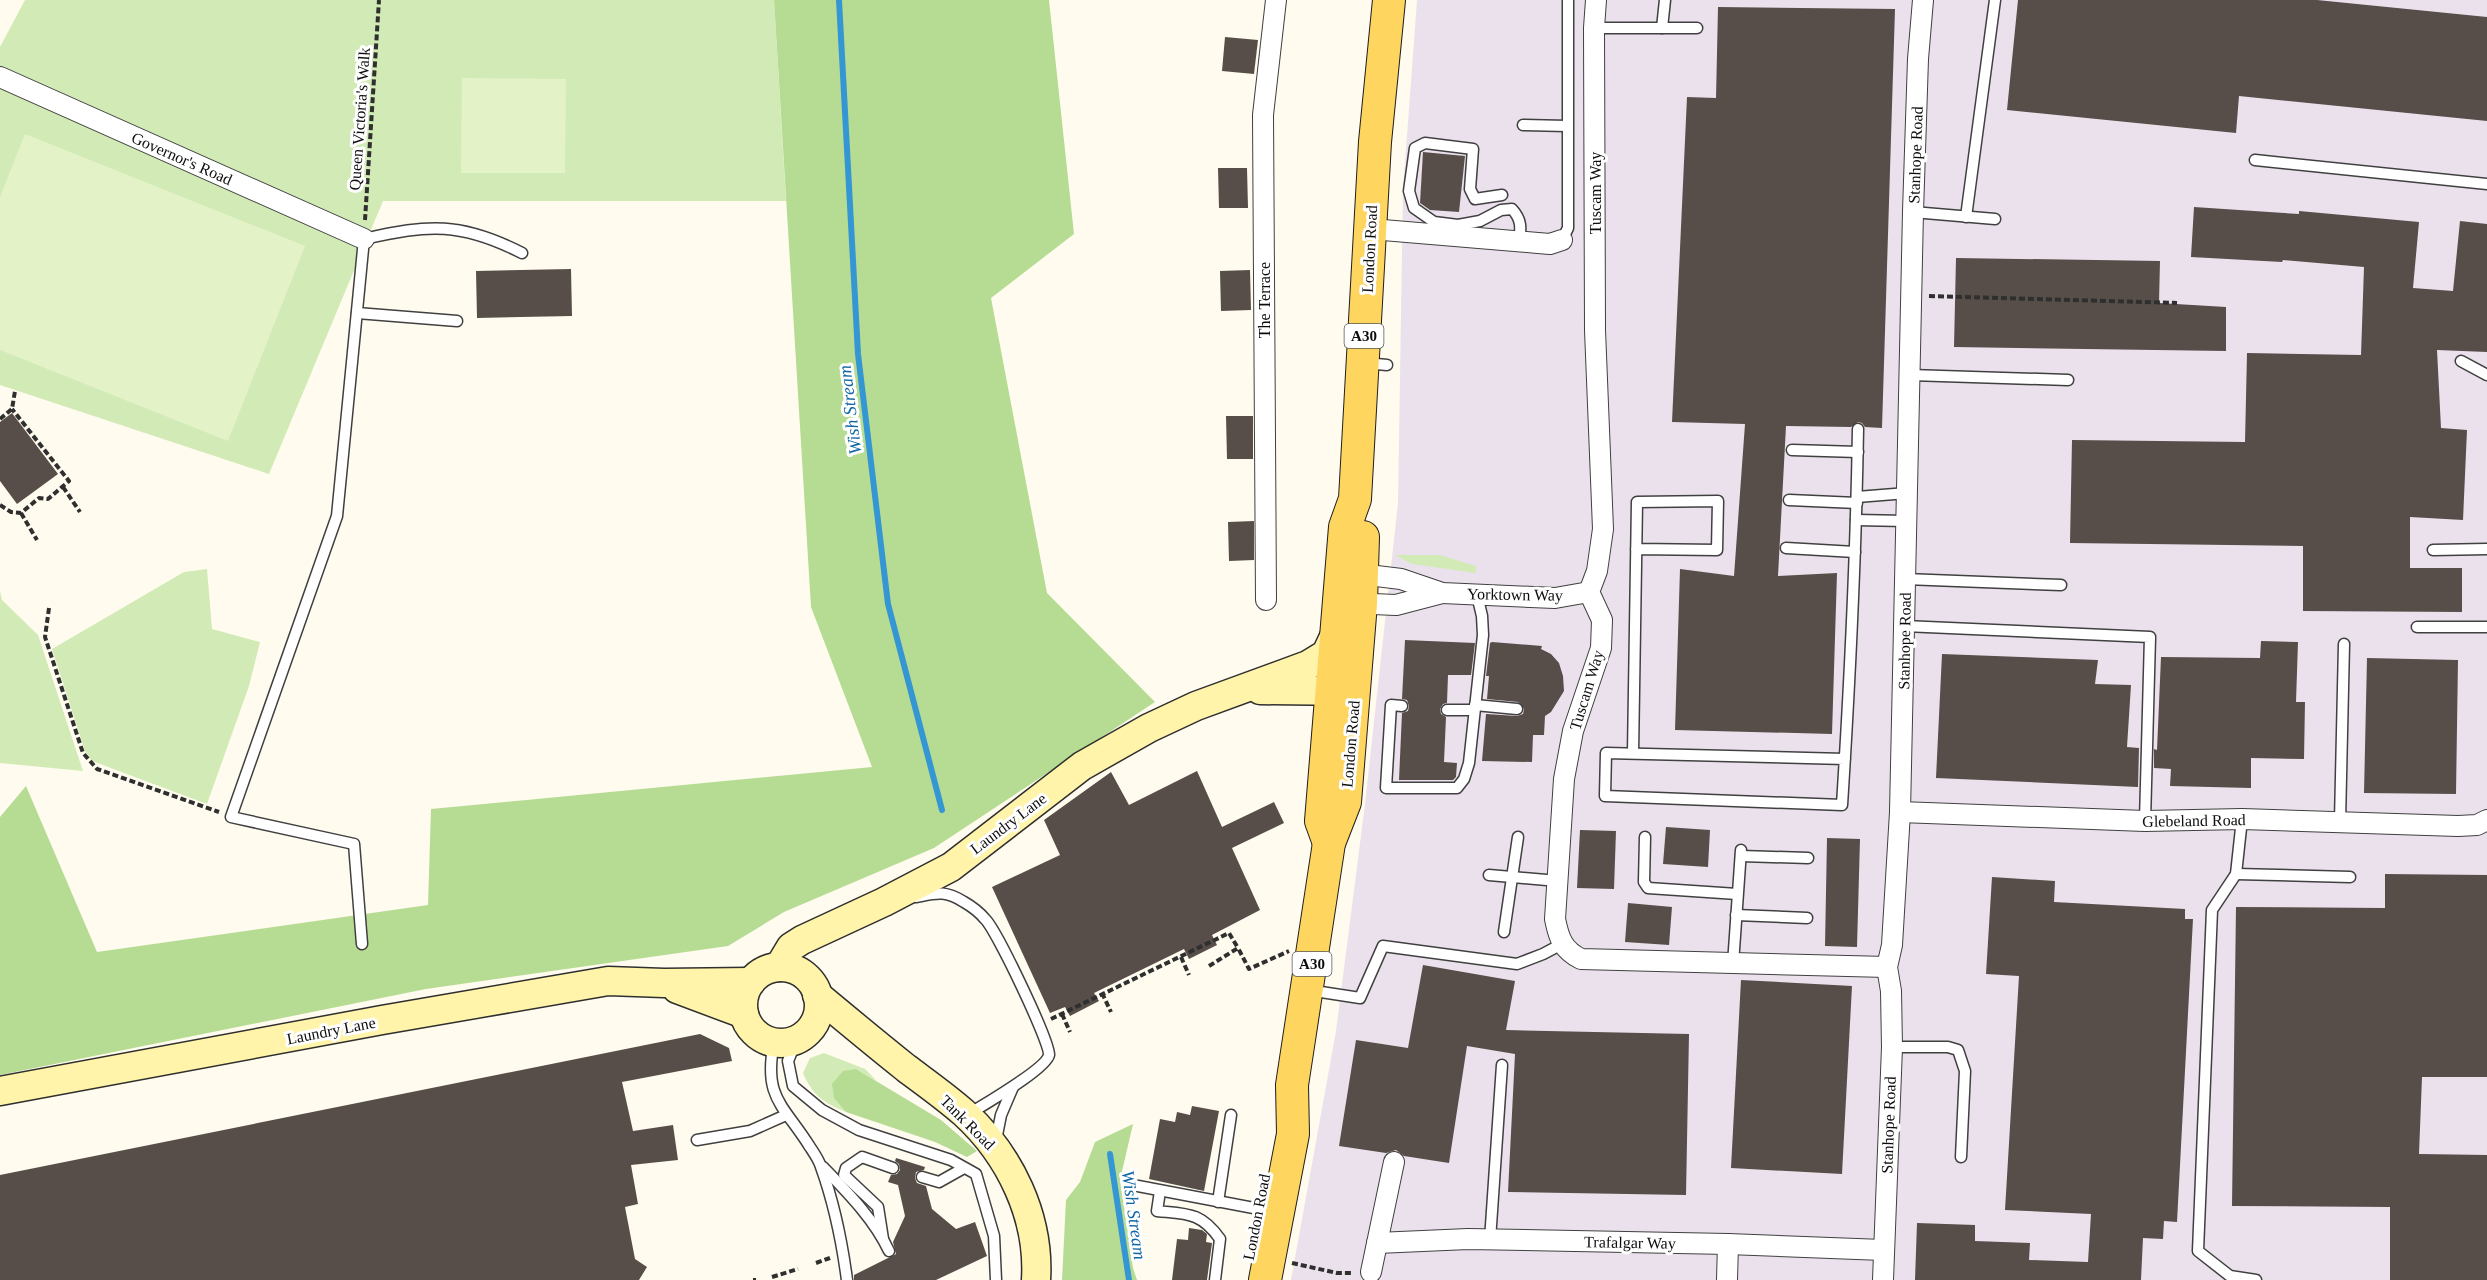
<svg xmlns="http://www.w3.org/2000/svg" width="2487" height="1280" font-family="'Times New Roman',serif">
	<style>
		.industrial { fill: #ebe1ed }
		.green { fill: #d2ebb6 }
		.forest { fill: #b6dc94 }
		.pitch { fill: #e4f2c8 }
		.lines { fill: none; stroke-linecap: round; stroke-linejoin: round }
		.stream { stroke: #3496d3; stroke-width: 6 }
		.building { fill: #574e49 }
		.lane-casing { stroke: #404040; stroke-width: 13 }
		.street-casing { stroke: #404040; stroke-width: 22 }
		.secondary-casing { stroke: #2f2f2f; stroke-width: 31 }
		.primary-casing { stroke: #1e1e1e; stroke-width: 34 }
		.path { stroke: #2f2f2f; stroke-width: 4; stroke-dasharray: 6 3; stroke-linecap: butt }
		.lane { stroke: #fff; stroke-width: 10 }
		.street { stroke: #fff; stroke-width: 20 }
		.secondary { stroke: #fff4a9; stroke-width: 28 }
		.primary { stroke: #fed55f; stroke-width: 32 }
		.labels { text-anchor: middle; stroke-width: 6; stroke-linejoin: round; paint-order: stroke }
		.shield { fill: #fff; stroke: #565656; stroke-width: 1.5 }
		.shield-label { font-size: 15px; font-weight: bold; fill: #0d0d0d }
		.street-label { font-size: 16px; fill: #0d0d0d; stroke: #fff }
		.water-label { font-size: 18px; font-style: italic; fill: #1166a4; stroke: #fff }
	</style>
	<rect width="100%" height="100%" fill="#fffbee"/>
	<polygon class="industrial" points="1417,0 2487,0 2487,1280 1291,1280 1336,1031 1365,804 1398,503 1403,190"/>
	<g class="green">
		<polygon points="25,0 774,0 786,201 383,201 269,474 0,385 0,47"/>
		<polygon points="1395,555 1440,555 1476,566 1476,573 1412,564"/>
		<polygon points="207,569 212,629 260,642 249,686 207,804 92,761 85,751 52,649 184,572"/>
		<polygon points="0,591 2,600 38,635 83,771 0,763"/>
		<path d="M824 1053 865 1069 877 1081 856 1069 835 1098 846 1112C824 1103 812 1095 803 1073L810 1058Z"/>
	</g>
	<g class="forest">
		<polygon points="774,0 1049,0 1074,234 991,298 1047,593 1155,702 934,848 784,912 728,946 426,989 0,1075 0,817 26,786 97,952 428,905 431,809 872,767 811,607"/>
		<polygon points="856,1069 941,1120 977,1151 967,1157 935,1142 846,1112 834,1098 832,1084 843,1071"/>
		<polygon points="1133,1124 1120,1180 1133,1268 1137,1280 1062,1280 1066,1200 1080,1182 1095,1142"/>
	</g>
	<g class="pitch">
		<polygon points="462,78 566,79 565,173 461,173"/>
		<polygon points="25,134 305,246 228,441 0,350 0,197"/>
	</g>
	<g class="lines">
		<g class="stream">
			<polyline points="839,0 858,354 888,604 942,810"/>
			<polyline points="1110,1154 1129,1280"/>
		</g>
	</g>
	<g class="building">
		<polygon points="2018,0 2317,0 2487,17 2487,121 2239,96 2236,133 2007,110"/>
		<polygon points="1718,7 1895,9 1882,428 1865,427 1862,423 1858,422 1851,427 1786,426 1778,576 1837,573 1832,734 1675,730 1680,569 1734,576 1745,424 1672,422 1687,97 1716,98"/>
		<polygon points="1225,37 1258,40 1254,74 1222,71"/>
		<polygon points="1423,152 1465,156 1459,212 1430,210 1420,203"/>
		<polygon points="1218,168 1247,168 1248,208 1219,208"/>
		<polygon points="2194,207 2299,214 2299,211 2419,222 2413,288 2453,291 2460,221 2487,224 2487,352 2437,350 2441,428 2467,430 2463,520 2410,517 2410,568 2462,568 2462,612 2303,611 2303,546 2070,543 2072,440 2245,442 2247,353 2361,355 2364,267 2283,260 2282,262 2191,257"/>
		<polygon points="1956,258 2160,261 2159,303 2226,307 2226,351 1954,347"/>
		<polygon points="571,269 572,316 477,318 476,271"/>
		<polygon points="1250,270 1251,310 1221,311 1220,271"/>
		<polygon points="12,413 58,474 17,504 0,481 0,422"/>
		<polygon points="1226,416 1253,416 1253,459 1227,459"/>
		<polygon points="1254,521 1254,560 1229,561 1228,522"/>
		<polygon points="1405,640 1475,643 1471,675 1448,675 1447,703 1443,704 1440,709 1441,714 1446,717 1444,762 1457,763 1456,777 1453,780 1399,780 1402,713 1408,711 1409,706 1407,700 1402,699"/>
		<polygon points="2261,641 2298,642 2296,702 2305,702 2304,759 2251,758 2251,788 2170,786 2171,769 2154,768 2154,749 2157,750 2161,657 2260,658"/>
		<polygon points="1492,642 1542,646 1541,649 1551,654 1559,663 1563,676 1564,691 1551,712 1545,716 1544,735 1533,735 1532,762 1482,761 1486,714 1517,716 1523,714 1524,709 1518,702 1487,699 1489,676 1486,676 1490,643"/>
		<polygon points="1942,654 2098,660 2095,684 2131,685 2127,747 2139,748 2138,787 1936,778"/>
		<polygon points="2367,658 2458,660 2456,794 2364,793"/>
		<polygon points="1197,771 1222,827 1274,802 1284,823 1232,848 1260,910 1212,935 1217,945 1189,959 1184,949 1094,993 1099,1001 1070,1016 1065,1007 1050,1013 992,887 1060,855 1044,820 1111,772 1129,805"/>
		<polygon points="1666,827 1710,830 1708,867 1663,864"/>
		<polygon points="1580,830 1616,831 1614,889 1577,888"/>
		<polygon points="1827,838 1860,839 1857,947 1825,946"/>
		<polygon points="2385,874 2487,875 2487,1077 2422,1077 2419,1154 2487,1155 2487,1280 2390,1280 2390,1207 2232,1206 2236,907 2385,908"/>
		<polygon points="1992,877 2055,881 2054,902 2185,909 2185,919 2193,919 2177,1222 2164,1221 2163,1239 2143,1238 2141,1280 1915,1280 1917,1223 1975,1225 1975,1241 2030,1243 2029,1260 2088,1262 2091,1214 2005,1210 2019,976 1986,974"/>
		<polygon points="1628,903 1672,907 1669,945 1625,942"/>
		<polygon points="1423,965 1515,981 1506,1030 1689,1034 1686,1195 1508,1192 1515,1054 1467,1046 1449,1163 1404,1156 1396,1150 1386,1153 1339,1146 1356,1040 1408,1048"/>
		<polygon points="1741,980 1852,986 1842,1174 1731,1168"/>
		<polygon points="700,1034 729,1048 732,1061 622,1082 633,1131 673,1125 678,1160 631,1165 638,1204 625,1207 635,1259 647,1267 639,1280 0,1280 0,1175"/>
		<polygon points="1192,1106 1219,1111 1204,1191 1149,1179 1160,1119 1175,1122 1177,1112 1190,1115"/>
		<polygon points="896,1158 925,1167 924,1170 916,1172 915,1178 917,1183 926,1186 932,1209 956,1229 975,1222 987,1256 936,1280 854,1280 854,1275 896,1254 893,1242 905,1216 898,1185 888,1182 891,1175 897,1174 900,1170 899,1164 895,1161"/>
		<polygon points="1189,1228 1202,1230 1207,1234 1206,1242 1212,1243 1207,1280 1172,1280 1177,1239 1188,1240"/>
	</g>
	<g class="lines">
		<defs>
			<g id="lane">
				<polyline points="1594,28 1697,28"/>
				<polyline points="1662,28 1665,0"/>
				<polyline points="1523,125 1567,126"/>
				<polyline points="2255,160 2487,184"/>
				<path d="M1502 195 1475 199 1470 189 1473 149 1425 143 1415 148 1409 191 1414 208 1434 222 1458 225 1480 221 1501 210 1512 209C1522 220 1521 228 1519 242"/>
				<polyline points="1913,212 1995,219"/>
				<polyline points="1966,217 1995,0"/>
				<polyline points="1562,240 1568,228 1568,0"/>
				<polyline points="357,313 457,321"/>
				<polyline points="2461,361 2487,375"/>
				<polyline points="1366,363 1387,365"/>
				<polyline points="1910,375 2068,380"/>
				<polyline points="1792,450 1858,452"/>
				<polyline points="1857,497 1907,493"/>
				<polyline points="1789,500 1857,503"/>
				<polyline points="1856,520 1906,521"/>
				<polyline points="1786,548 1855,552"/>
				<polyline points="2433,550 2487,549"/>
				<polyline points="1905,579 2061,585"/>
				<polyline points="1904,626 2150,637 2145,821"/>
				<polyline points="2417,627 2487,627"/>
				<polyline points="1475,705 1517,709"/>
				<polyline points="1402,706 1391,705 1386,788 1457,788 1464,779 1469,763 1483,635 1482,616 1477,595"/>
				<polyline points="1447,710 1474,710"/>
				<polyline points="1633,753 1637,502 1718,501 1717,550 1636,549"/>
				<path d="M1845 759 1606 753 1605 796 1842 805C1850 679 1856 554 1858 429"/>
				<polyline points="2242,819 2236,874 2212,910 2198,1251 2230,1276 2256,1280"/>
				<polyline points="2340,821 2344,644"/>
				<polyline points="1645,837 1644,882 1648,888 1737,894"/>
				<polyline points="1741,856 1808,858"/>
				<polyline points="2236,874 2350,877"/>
				<polyline points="1489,875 1558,881"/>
				<path d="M916 897C937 893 945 890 964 902 971 906 980 913 985 919 996 929 1050 1042 1049 1055 1046 1069 983 1105 969 1114"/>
				<polyline points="1736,915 1807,918"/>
				<polyline points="1504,932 1518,837"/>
				<path d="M362 944 354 844 231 817 337 516 364 239C429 224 461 222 522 253"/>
				<polyline points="1733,964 1741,850"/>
				<polyline points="1308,990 1360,998 1383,946 1517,964 1543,954 1562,944"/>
				<polyline points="797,1039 788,1061 793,1086 822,1110 859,1130 951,1160 976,1174 994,1236 996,1280"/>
				<path d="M774 1042C763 1098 783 1104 810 1147 814 1153 819 1160 821 1167 834 1203 842 1242 847 1280"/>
				<polyline points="1892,1047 1948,1047 1958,1050 1965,1071 1961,1157"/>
				<polyline points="697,1140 750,1131 786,1115"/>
				<polyline points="996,1140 1001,1115 1013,1087"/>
				<path d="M823 1167C847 1192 874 1219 889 1251"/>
				<polyline points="922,1177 939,1182 964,1168"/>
				<polyline points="1138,1186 1259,1209"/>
				<path d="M1160 1191 1157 1211C1187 1214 1201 1212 1220 1239L1215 1280"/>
				<polyline points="1218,1202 1231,1115"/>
				<polyline points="883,1239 878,1207 844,1175 846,1168 862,1157 893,1168"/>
				<polyline points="1490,1240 1502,1065"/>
			</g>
			<g id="street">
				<path d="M1596 0 1594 28 1595 330 1603 529 1597 571 1589 592 1602 620 1601 648 1573 731 1564 779 1555 919C1559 939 1563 950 1581 959L1887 967"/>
				<polyline points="0,77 364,239"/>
				<polyline points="1371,229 1538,243 1550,244 1562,240"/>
				<polyline points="1352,573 1401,579 1442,593 1555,598 1589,592"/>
				<polyline points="1266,600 1263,115 1276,0"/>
				<polyline points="1350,603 1396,605 1442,593"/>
				<polyline points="1900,812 2145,821 2242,819 2458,826 2477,825 2487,820"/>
				<polyline points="1377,1243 1468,1239 1728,1244 1883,1250"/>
				<polyline points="1371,1272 1394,1162"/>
				<polyline points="1727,1280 1728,1244"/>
				<polyline points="1883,1280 1892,1047 1891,991 1887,967 1892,945 1900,812 1913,212 1918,59 1923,0"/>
			</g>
			<g id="secondary">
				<polyline points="1260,690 1354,691"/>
				<polyline points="779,967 791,947 802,940 884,902 951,867 1082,766 1149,728 1196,706 1308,665 1326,654 1334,637"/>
				<circle cx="781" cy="1005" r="38"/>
				<polyline points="677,989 744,1014"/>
				<path d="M817 995C847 1020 876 1044 906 1068 926 1083 946 1097 964 1113 1010 1155 1040 1217 1036 1280"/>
				<polyline points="0,1091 382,1020 608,981 664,983 751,982"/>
			</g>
			<g id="primary">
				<polyline points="1329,843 1321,821 1345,527 1355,499 1375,142 1389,0"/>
				<polyline points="1265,1280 1293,1134 1292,1085 1329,843 1345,802 1361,603 1363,537"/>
			</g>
		</defs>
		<use href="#lane" class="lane-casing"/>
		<use href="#street" class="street-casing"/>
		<use href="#secondary" class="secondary-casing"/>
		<use href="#primary" class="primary-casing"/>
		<g class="path">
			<polyline points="365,220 379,0"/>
			<polyline points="1929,296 2177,303"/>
			<polyline points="0,419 12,409 15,391"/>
			<polyline points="63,487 80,512"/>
			<polyline points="0,505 11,512 21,513 39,498 48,499 69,481 12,409"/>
			<polyline points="21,513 37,540"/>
			<polyline points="49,608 45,637 83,753 97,769 219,812"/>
			<polyline points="1181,957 1189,975"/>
			<polyline points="1209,966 1238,948 1249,969 1289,951"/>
			<polyline points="1102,993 1111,1012"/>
			<polyline points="1062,1014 1070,1032"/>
			<polyline points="1051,1019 1229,933 1238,948"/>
			<polyline points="816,1263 830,1258"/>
			<polyline points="1292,1263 1337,1273 1352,1273"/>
			<polyline points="772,1277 798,1269"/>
			<polyline points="753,1280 756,1280"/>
		</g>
		<use href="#lane" class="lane"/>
		<use href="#street" class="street"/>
		<use href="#secondary" class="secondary"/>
		<use href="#primary" class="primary"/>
	</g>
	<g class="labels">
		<g class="shield">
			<rect x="1344.5" y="324" width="39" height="24" rx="4.5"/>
			<rect x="1292.5" y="952" width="39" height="24" rx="4.5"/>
		</g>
		<g class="shield-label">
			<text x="1364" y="341">A30</text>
			<text x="1312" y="969">A30</text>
		</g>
		<g class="street-label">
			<text transform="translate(359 119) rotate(-86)" y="6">Queen Victoria's Walk</text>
			<text transform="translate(1915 155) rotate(-88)" y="6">Stanhope Road</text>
			<text transform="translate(182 158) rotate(24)" y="6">Governor's Road</text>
			<text transform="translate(1595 193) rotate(-90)" y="6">Tuscam Way</text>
			<text transform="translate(1369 249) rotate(-87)" y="6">London Road</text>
			<text transform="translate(1264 300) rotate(-90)" y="6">The Terrace</text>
			<text transform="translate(1515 594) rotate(1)" y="6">Yorktown Way</text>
			<text transform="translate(1904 641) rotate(-89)" y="6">Stanhope Road</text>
			<text transform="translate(1586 690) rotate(-73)" y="6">Tuscam Way</text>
			<text transform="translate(1350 744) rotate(-85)" y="6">London Road</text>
			<text transform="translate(2194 820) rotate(-1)" y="6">Glebeland Road</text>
			<text transform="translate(1008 823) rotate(-37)" y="6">Laundry Lane</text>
			<text transform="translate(331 1030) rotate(-11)" y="6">Laundry Lane</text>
			<text transform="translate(968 1122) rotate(45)" y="6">Tank Road</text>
			<text transform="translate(1888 1125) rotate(-88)" y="6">Stanhope Road</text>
			<text transform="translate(1256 1217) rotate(-79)" y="6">London Road</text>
			<text transform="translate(1630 1242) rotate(1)" y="6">Trafalgar Way</text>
		</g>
		<g class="water-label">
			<text transform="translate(850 410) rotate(-97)" y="6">Wish Stream</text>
			<text transform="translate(1134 1215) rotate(82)" y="6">Wish Stream</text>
		</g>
	</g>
</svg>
